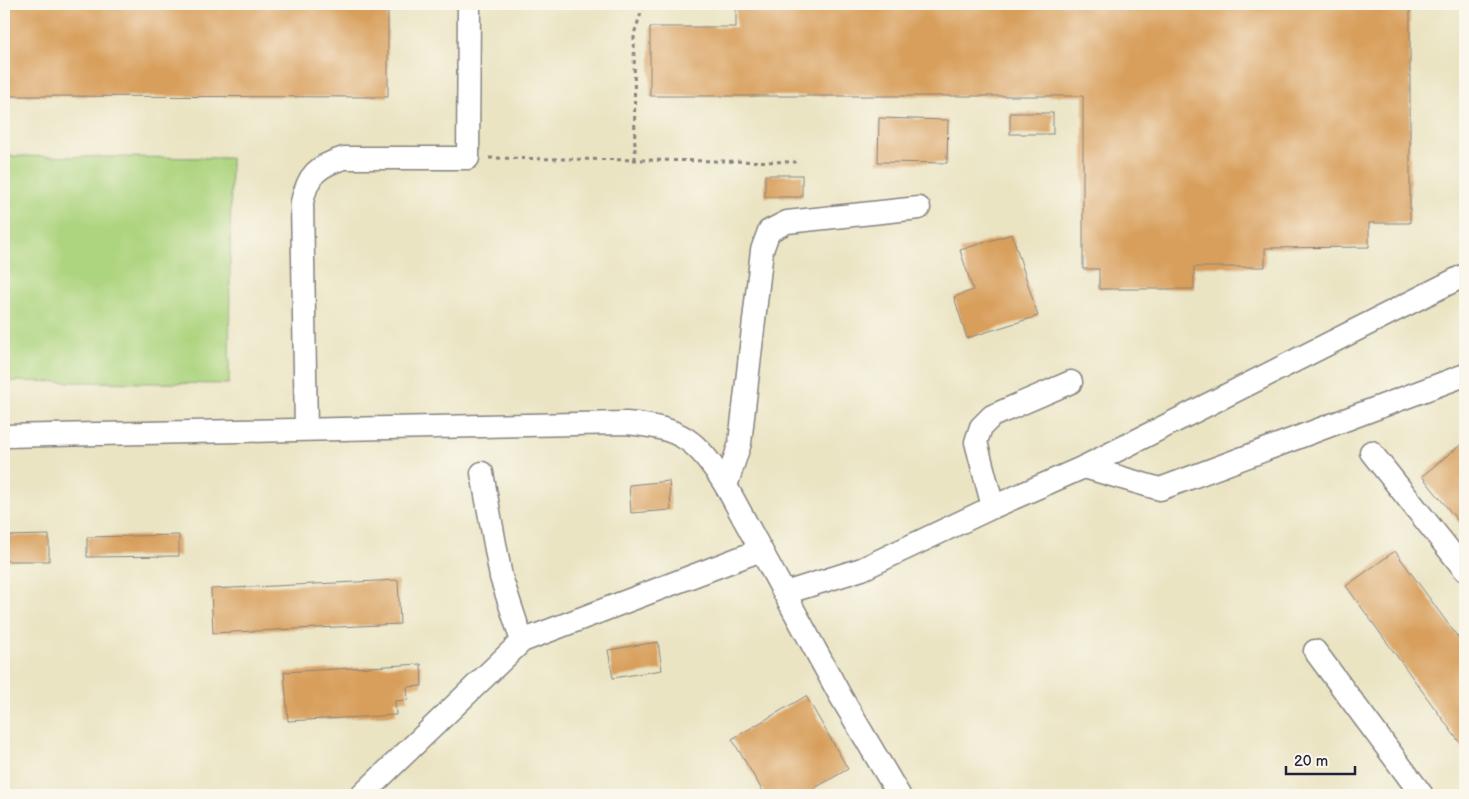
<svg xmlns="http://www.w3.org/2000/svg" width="1469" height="799" font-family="'Balsamiq Sans',sans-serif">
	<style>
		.green { fill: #add47f; stroke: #687b5d }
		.building { fill: #d89f5b }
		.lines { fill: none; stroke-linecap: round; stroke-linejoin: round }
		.minor-casing { stroke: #86837f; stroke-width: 25 }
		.path { stroke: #86837f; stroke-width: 3; stroke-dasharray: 4 4; stroke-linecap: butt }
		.minor { stroke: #fff; stroke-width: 22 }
	</style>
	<rect width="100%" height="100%" fill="#fbf7ec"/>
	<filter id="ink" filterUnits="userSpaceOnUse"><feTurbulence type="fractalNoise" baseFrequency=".02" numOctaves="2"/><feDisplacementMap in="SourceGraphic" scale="10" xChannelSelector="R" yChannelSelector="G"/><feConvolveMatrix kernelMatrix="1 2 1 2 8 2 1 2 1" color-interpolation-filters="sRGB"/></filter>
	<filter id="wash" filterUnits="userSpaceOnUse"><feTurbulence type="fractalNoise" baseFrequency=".0096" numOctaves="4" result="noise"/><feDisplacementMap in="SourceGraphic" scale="20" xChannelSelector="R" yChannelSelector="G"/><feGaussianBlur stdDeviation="1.12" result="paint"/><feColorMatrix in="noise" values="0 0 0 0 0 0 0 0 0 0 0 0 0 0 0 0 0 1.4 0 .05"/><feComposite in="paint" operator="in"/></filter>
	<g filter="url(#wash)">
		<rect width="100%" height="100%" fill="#eae4c3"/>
		<polygon class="green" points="4,156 231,158 229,384 4,381"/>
		<g id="blocks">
			<g class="building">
				<polygon points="4,4 388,4 388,97 4,96"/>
				<polygon points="736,4 1410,4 1410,223 1369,223 1369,247 1265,248 1265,267 1194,267 1194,289 1099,289 1099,269 1083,269 1083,96 650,96 650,27 736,27"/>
				<rect x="1010" y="113" width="43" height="21"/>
				<polygon points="879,118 948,120 947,163 878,162"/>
				<rect x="765" y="175" width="37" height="22"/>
				<polygon points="1012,234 1038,316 967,338 954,297 973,290 960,250"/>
				<polygon points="1463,443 1465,445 1465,530 1422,476"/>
				<polygon points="669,481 671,510 631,513 629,485"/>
				<polygon points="49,535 49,561 4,561 4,536"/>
				<polygon points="179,535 179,556 87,557 87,537"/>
				<polygon points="1395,551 1465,647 1465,750 1346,586"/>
				<polygon points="398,580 400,624 213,633 211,589"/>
				<polygon points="658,642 662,670 613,678 608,650"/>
				<polygon points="421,664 422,686 407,687 408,700 395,701 396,715 288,721 284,672"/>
				<polygon points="806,696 848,769 803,795 765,795 732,739"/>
			</g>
		</g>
	</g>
	<g filter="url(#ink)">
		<use href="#blocks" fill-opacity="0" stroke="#86837f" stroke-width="1"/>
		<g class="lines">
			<defs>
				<g id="minor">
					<path d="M306 429 302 202C308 175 317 166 344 158H468L469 4"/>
					<path d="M4 436 626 423C682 428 696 439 726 486L841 697 899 795"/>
					<polyline points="1371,452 1465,570"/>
					<polyline points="1084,467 1160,489 1465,375"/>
					<polyline points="482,473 501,577 522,641"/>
					<polyline points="726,486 740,443 762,250 769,231 787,222 919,208"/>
					<polyline points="993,507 976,442 981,427 992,416 1071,382"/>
					<polyline points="785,593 862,569 993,507 1084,467 1465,275"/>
					<polyline points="1315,651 1422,795"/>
					<polyline points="362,795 522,641 761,550"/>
				</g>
			</defs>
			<use href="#minor" class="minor-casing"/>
			<g class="path">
				<polyline points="489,158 796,162"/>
				<polyline points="635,160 634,34 644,4"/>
			</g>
			<use href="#minor" class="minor"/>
		</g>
	</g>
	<rect width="1469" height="799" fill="none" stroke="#fbf7ec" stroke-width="20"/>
	<path d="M1286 766v8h69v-8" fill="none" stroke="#22223b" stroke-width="2.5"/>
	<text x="1294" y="766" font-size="15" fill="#22223b" stroke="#fbf7ec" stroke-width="4" paint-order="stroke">20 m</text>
</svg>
